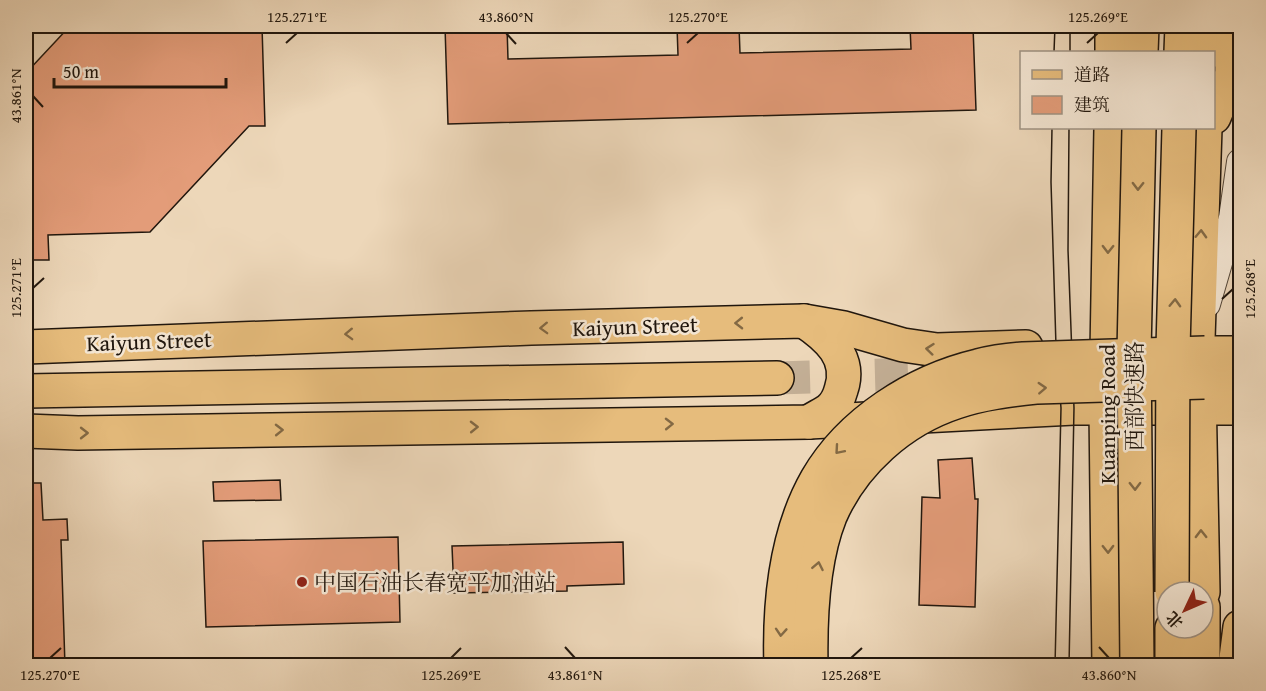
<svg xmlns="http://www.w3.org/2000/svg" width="1266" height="691" font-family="'Gentium Book Plus','Noto Serif SC',serif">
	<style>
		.building { fill: #e39c79; stroke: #20160d; stroke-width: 1.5 }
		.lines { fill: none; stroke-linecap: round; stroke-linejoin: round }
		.major-tunnel { stroke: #c4b097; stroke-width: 33; stroke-dasharray: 33 16; stroke-linecap: butt }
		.minor-casing { stroke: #534638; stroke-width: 28 }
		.major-casing { stroke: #20160d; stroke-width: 36 }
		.highway-casing { stroke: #20160d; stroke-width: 36 }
		.minor { stroke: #f3e5d2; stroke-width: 26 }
		.major { stroke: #e6bc7c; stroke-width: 33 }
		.highway { stroke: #e6bc7c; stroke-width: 33 }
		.tram { stroke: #20160d; stroke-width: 1.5 }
		.highway-bridge-casing { stroke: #20160d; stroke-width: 36; stroke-linecap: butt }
		.highway-bridge { stroke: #e6bc7c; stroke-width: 33 }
		.oneway { stroke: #836944 }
		.ticks { fill: none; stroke: #20160d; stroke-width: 2 }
		.poi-dot { fill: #8f2418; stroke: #f3e5d2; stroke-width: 2 }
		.labels { text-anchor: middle; stroke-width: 5; stroke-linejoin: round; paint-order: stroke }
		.street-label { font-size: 22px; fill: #20160d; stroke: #f3e5d2 }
		.poi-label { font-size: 22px; fill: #20160d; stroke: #f3e5d2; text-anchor: start }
		.neatline { fill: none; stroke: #20160d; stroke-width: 2 }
		.ticks-label { font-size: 15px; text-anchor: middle; fill: #20160d }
	</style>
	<rect width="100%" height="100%" fill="#edd7b9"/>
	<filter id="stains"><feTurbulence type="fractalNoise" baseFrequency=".00333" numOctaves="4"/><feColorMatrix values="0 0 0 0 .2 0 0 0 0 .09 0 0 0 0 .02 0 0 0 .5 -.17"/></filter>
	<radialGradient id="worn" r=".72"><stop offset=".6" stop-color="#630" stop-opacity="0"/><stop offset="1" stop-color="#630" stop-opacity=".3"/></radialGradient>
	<g class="building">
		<polygon points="70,26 262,26 265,126 249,126 150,232 48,235 49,260 26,260 26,73"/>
		<polygon points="445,26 507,26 508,59 678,55 677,26 739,26 740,53 911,49 910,26 973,26 976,110 448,124"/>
		<polygon points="972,458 975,499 978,499 975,607 919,605 922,497 940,498 938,460"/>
		<polygon points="280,480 281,500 214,501 213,482"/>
		<polygon points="26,483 41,483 43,520 67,519 68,540 61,540 65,666 26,666"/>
		<polygon points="398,537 400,622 206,627 203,541"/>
		<polygon points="623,542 624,584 567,586 567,591 454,593 452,546"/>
	</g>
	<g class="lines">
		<polyline class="major-tunnel" points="777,378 956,373"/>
		<defs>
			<polyline id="minor" points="1207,304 1232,218 1240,162"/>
			<g id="major">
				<polyline points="1112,52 1112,26"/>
				<polyline points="1208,52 1209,26"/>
				<path d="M804 321C828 337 852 358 841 390 839 398 836 404 829 410 823 414 815 418 809 422"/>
				<polyline points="26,347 531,328 804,321 844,328 903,345 937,350 1026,347"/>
				<polyline points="26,391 777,378"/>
				<polyline points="26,431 78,433 809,422 1074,408 1240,408"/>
				<polyline points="1203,592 1198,339 1205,128"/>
				<polyline points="1109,666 1106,408 1111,128"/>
				<polyline points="1203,666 1203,607"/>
			</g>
			<g id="highway">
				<polyline points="1141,52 1142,26"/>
				<polyline points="1181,52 1182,26"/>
				<polyline points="1214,117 1232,74 1233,26"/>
				<polyline points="1205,353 1240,353"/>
				<polyline points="1204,382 1240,381"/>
				<polyline points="1172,666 1172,628"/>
				<polyline points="1235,666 1240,627"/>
			</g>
		</defs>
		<use href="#minor" class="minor-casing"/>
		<use href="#major" class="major-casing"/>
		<use href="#highway" class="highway-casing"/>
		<use href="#minor" class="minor"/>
		<use href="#major" class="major"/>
		<use href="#highway" class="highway"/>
		<g class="tram">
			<polyline points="1054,52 1055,26"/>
			<polyline points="1070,52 1070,26"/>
			<polyline points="1052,128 1051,182 1056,346 1061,408 1055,666"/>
			<polyline points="1069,128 1068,250 1074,408 1069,666"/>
		</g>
		<defs>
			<g id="highway-bridge">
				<polyline points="1172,592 1173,348 1179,128"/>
				<path d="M781 666C779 604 786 533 817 479 850 422 915 381 978 366 993 362 1008 360 1023 359L1205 353"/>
				<path d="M811 666C810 618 812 561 830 516 853 463 901 420 956 402 982 393 1010 390 1037 387L1204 382"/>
				<polyline points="1137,666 1134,352 1139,128"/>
			</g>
		</defs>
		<use href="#highway-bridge" class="highway-bridge-casing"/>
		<use href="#highway-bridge" class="highway-bridge"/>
	</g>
	<defs><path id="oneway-chevron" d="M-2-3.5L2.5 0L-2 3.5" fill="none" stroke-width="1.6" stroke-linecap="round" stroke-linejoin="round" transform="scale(1.5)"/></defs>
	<g class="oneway">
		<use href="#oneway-chevron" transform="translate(1138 186) rotate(91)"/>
		<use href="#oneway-chevron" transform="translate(1201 234) rotate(-88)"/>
		<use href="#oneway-chevron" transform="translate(1108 249) rotate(91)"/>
		<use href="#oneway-chevron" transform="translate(1175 303) rotate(-88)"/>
		<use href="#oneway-chevron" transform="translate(739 323) rotate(179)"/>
		<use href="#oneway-chevron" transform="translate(544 328) rotate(178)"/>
		<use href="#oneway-chevron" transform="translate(349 334) rotate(178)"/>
		<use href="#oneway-chevron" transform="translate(930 349) rotate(-174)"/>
		<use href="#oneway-chevron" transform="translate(1042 388) rotate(-3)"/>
		<use href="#oneway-chevron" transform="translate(669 424) rotate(-1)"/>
		<use href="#oneway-chevron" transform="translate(474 427) rotate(-1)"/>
		<use href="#oneway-chevron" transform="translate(279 430) rotate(-1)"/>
		<use href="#oneway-chevron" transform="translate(84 433)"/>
		<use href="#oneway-chevron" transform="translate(839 450) rotate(131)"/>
		<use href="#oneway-chevron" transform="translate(1135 486) rotate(89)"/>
		<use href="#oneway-chevron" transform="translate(1201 534) rotate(-91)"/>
		<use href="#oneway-chevron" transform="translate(1108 549) rotate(89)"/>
		<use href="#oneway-chevron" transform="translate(818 566) rotate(-79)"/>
		<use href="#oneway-chevron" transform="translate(781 632) rotate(94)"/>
	</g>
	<path class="ticks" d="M506 33 516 44M286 43 297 33M687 43 698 33M1087 43 1098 33M33 96 43 107M33 288 44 278M1222 299 1233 289M565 647 575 658M1099 647 1109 658M50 658 61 648M451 658 461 648M851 658 862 648"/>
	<circle class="poi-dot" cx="302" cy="582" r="6"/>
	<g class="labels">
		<g class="street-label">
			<text transform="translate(635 326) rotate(-2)" y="8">Kaiyun Street</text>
			<text transform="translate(149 341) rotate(-2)" y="8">Kaiyun Street</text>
			<text transform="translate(1134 396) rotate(-90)" y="8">西部快速路</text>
			<text transform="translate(1107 414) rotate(-90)" y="8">Kuanping Road</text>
		</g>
		<g class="poi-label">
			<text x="314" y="590">中国石油长春宽平加油站</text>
		</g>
	</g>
	<rect width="1266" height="691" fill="none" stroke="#edd7b9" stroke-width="66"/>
	<rect x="1020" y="51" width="195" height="78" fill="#f3e5d2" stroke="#9f9283" stroke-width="1.5"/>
	<rect x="1032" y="70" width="30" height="9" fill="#e6bc7c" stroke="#9f9283" stroke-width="1.5"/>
	<text x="1074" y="81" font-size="18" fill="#20160d">道路</text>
	<rect x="1032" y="96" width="30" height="18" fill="#e39c79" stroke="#9f9283" stroke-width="1.5"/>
	<text x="1074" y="111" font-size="18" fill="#20160d">建筑</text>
	<g transform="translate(1185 610) rotate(226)"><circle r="28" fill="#f3e5d2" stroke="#9f9283" stroke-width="1.5"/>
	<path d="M0-4.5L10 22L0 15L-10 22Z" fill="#8f2418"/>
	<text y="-9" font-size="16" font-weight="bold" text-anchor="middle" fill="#20160d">北</text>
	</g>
	<path d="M54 78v9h172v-9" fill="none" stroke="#20160d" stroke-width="3"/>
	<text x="63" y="78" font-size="18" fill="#20160d" stroke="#f3e5d2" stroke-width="4.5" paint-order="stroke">50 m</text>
	<rect x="33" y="33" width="1200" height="625" class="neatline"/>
	<g class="ticks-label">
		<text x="297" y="22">125.271°E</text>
		<text x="506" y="22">43.860°N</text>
		<text x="698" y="22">125.270°E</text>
		<text x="1098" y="22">125.269°E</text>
		<text transform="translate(16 96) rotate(-90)" y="5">43.861°N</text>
		<text transform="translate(16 288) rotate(-90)" y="5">125.271°E</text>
		<text transform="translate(1250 289) rotate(-90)" y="5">125.268°E</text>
		<text x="50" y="680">125.270°E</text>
		<text x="451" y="680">125.269°E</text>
		<text x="575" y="680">43.861°N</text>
		<text x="851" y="680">125.268°E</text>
		<text x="1109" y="680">43.860°N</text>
	</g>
	<rect width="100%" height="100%" filter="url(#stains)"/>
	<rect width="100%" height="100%" fill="url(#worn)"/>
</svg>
